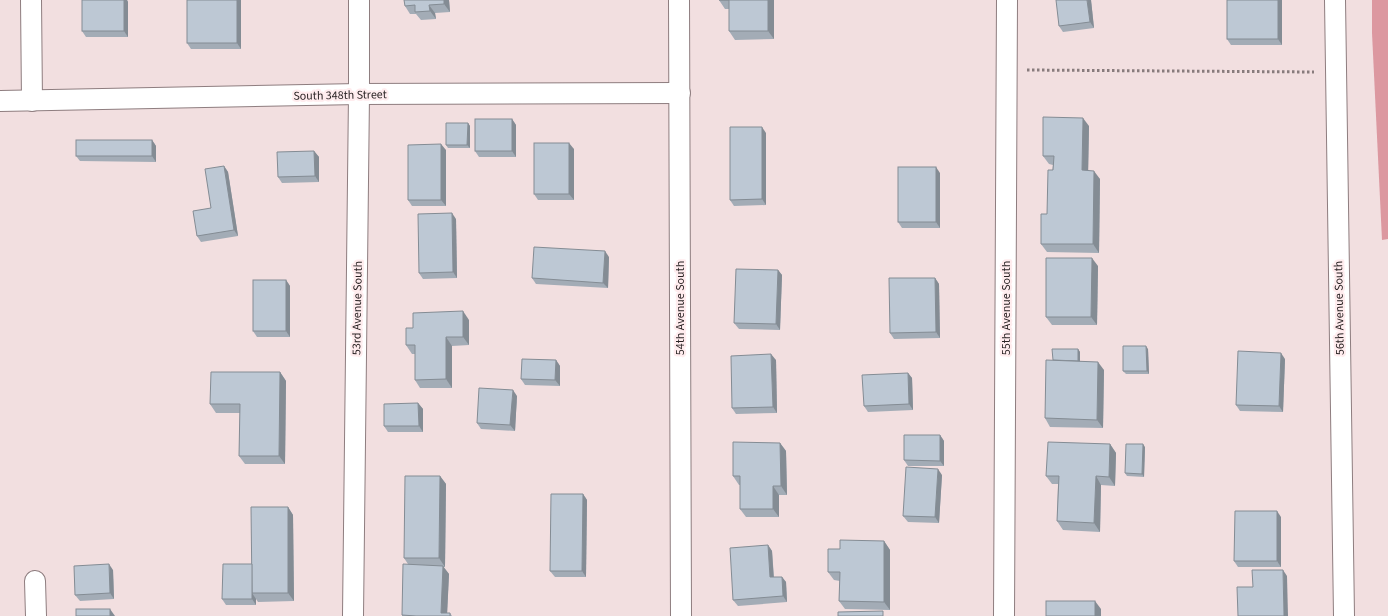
<svg xmlns="http://www.w3.org/2000/svg" width="1388" height="616" font-family="'Source Sans 3',sans-serif">
	<style>
		.forest { fill: #dc98a0 }
		.lines { fill: none; stroke-linecap: round; stroke-linejoin: round }
		.minor-casing { stroke: #8e7d7f; stroke-width: 22 }
		.path { stroke: #887b7c; stroke-width: 3; stroke-dasharray: 2.5 2.5; stroke-linecap: butt }
		.minor { stroke: #fff; stroke-width: 20 }
		.wall { fill: #a3acb6 }
		.shaded-wall { fill: #848c94 }
		.building { fill: #bdc8d4; stroke: #848c94 }
		.labels { text-anchor: middle; stroke-width: 4.5; stroke-linejoin: round; paint-order: stroke }
		.street-label { font-size: 12px; fill: #2a2324; stroke: #ffecee }
	</style>
	<rect width="100%" height="100%" fill="#f2dfe0"/>
	<polygon class="forest" points="1372,0 1388,0 1388,239 1382,240 1372,33"/>
	<g class="lines">
		<defs>
			<g id="minor">
				<polyline points="31,0 32,101"/>
				<polyline points="679,0 681,616"/>
				<polyline points="1335,0 1344,616"/>
				<polyline points="0,101 359,94 680,93"/>
				<polyline points="35,581 36,616"/>
				<polyline points="353,616 359,94 359,0"/>
				<polyline points="1004,616 1007,0"/>
			</g>
		</defs>
		<use href="#minor" class="minor-casing"/>
		<polyline class="path" points="1027,70 1314,72"/>
		<use href="#minor" class="minor"/>
	</g>
	<g class="wall">
		<polygon points="82,0 151,0 127,0 128,2 128,37 86,37 82,31"/>
		<polygon points="241,0 241,49 191,49 187,43"/>
		<polygon points="404,0 449,0 450,12 435,13 436,19 421,20 416,14 410,14 405,6"/>
		<polygon points="719,0 774,0 774,39 735,40 729,31 729,9 725,9"/>
		<polygon points="1091,0 1094,28 1063,32 1059,26"/>
		<polygon points="1227,0 1282,0 1282,45 1231,45 1227,39"/>
		<polygon points="512,119 516,125 516,157 479,157 475,151"/>
		<polygon points="468,123 470,126 470,148 448,148 446,145"/>
		<polygon points="1089,126 1088,171 1100,179 1099,253 1047,252 1041,244 1047,214 1053,165 1049,164 1043,156"/>
		<polygon points="766,133 766,205 734,206 730,200"/>
		<polygon points="152,140 156,146 156,162 80,161 76,156"/>
		<polygon points="574,149 574,200 538,200 534,194"/>
		<polygon points="446,150 446,206 412,206 408,200"/>
		<polygon points="314,151 319,157 319,182 282,183 278,177"/>
		<polygon points="224,166 228,172 238,236 201,242 197,236 211,208"/>
		<polygon points="940,173 940,228 902,228 898,222"/>
		<polygon points="456,219 457,278 423,279 419,273"/>
		<polygon points="609,257 608,288 536,284 532,278"/>
		<polygon points="1098,266 1097,325 1052,325 1046,317"/>
		<polygon points="778,270 782,275 780,330 739,329 734,323"/>
		<polygon points="935,278 939,284 940,338 894,339 890,333"/>
		<polygon points="286,280 290,286 290,337 257,337 253,331"/>
		<polygon points="469,320 469,345 452,346 452,388 420,388 415,380 415,354 412,354 406,345"/>
		<polygon points="1078,349 1080,352 1080,361 1104,370 1103,428 1050,427 1045,418 1053,360"/>
		<polygon points="1148,349 1149,374 1126,374 1123,371"/>
		<polygon points="1285,359 1283,412 1240,411 1236,405"/>
		<polygon points="556,360 560,366 560,386 525,385 521,379"/>
		<polygon points="776,360 777,413 736,414 732,408"/>
		<polygon points="280,372 286,381 285,464 245,464 239,456 240,413 216,413 210,404"/>
		<polygon points="908,373 912,378 913,410 868,412 864,406"/>
		<polygon points="517,396 515,431 481,429 477,423"/>
		<polygon points="418,403 423,409 423,432 388,432 384,426"/>
		<polygon points="940,435 944,441 944,466 908,466 904,460"/>
		<polygon points="780,443 786,451 787,495 779,495 779,517 746,517 740,509 740,485 739,485 733,476"/>
		<polygon points="1110,444 1116,453 1115,486 1101,485 1100,532 1063,530 1057,521 1058,484 1052,484 1046,476"/>
		<polygon points="1145,447 1144,477 1127,476 1125,473"/>
		<polygon points="942,475 939,523 908,522 903,516"/>
		<polygon points="440,476 446,484 445,567 443,567 449,574 447,613 450,613 452,616 402,616 402,615 408,564 404,558"/>
		<polygon points="583,494 587,500 586,577 555,577 550,571"/>
		<polygon points="288,507 293,515 294,601 258,602 256,599 256,605 226,605 222,599 252,564"/>
		<polygon points="1281,517 1281,567 1238,567 1234,561"/>
		<polygon points="884,541 890,550 890,610 845,609 839,601 840,581 834,580 828,572 840,549"/>
		<polygon points="768,545 772,551 774,577 782,577 786,582 787,602 738,606 733,600"/>
		<polygon points="113,570 114,599 80,601 75,595"/>
	</g>
	<g class="shaded-wall">
		<polygon points="124,0 127,0 128,2 128,37 124,31"/>
		<polygon points="237,0 241,0 241,49 237,43"/>
		<polygon points="444,0 449,0 450,12 444,4"/>
		<polygon points="768,0 774,0 774,39 768,31"/>
		<polygon points="1087,0 1091,0 1094,28 1090,22"/>
		<polygon points="1278,0 1282,0 1282,45 1278,39"/>
		<polygon points="429,5 435,13 436,19 430,11"/>
		<polygon points="1083,118 1089,126 1088,179 1082,170"/>
		<polygon points="512,119 516,125 516,157 512,151"/>
		<polygon points="468,123 470,126 470,148 467,145"/>
		<polygon points="762,127 766,133 766,205 762,199"/>
		<polygon points="152,140 156,146 156,162 152,156"/>
		<polygon points="569,143 574,149 574,200 569,194"/>
		<polygon points="441,144 446,150 446,206 441,200"/>
		<polygon points="314,151 319,157 319,182 315,176"/>
		<polygon points="224,166 228,172 238,236 234,230"/>
		<polygon points="936,167 940,173 940,228 936,222"/>
		<polygon points="1094,171 1100,179 1099,253 1093,244"/>
		<polygon points="452,213 456,219 457,278 453,272"/>
		<polygon points="605,251 609,257 608,288 603,283"/>
		<polygon points="1092,258 1098,266 1097,325 1091,317"/>
		<polygon points="778,270 782,275 780,330 776,324"/>
		<polygon points="935,278 939,284 940,338 936,332"/>
		<polygon points="286,280 290,286 290,337 286,331"/>
		<polygon points="463,311 469,320 469,345 463,337"/>
		<polygon points="446,337 452,346 452,388 446,379"/>
		<polygon points="1146,346 1148,349 1149,374 1147,371"/>
		<polygon points="1078,349 1080,352 1080,365 1078,362"/>
		<polygon points="1281,353 1285,359 1283,412 1279,406"/>
		<polygon points="771,354 776,360 777,413 773,407"/>
		<polygon points="556,360 560,366 560,386 555,380"/>
		<polygon points="1098,362 1104,370 1103,428 1097,420"/>
		<polygon points="280,372 286,381 285,464 279,456"/>
		<polygon points="908,373 912,378 913,410 909,404"/>
		<polygon points="513,390 517,396 515,431 510,425"/>
		<polygon points="418,403 423,409 423,432 419,426"/>
		<polygon points="940,435 944,441 944,466 940,461"/>
		<polygon points="780,443 786,451 787,495 781,486"/>
		<polygon points="1110,444 1116,453 1115,486 1109,477"/>
		<polygon points="1143,444 1145,447 1144,477 1142,474"/>
		<polygon points="938,469 942,475 939,523 935,517"/>
		<polygon points="440,476 446,484 445,567 439,558"/>
		<polygon points="1096,476 1101,485 1100,532 1094,523"/>
		<polygon points="773,486 779,495 779,517 773,509"/>
		<polygon points="583,494 587,500 586,577 582,571"/>
		<polygon points="288,507 293,515 294,601 288,593"/>
		<polygon points="1277,511 1281,517 1281,567 1277,561"/>
		<polygon points="884,541 890,550 890,610 884,602"/>
		<polygon points="768,545 772,551 774,583 770,577"/>
		<polygon points="109,564 113,570 114,599 110,593"/>
		<polygon points="252,564 252,593 256,599 256,605 252,599"/>
		<polygon points="443,566 449,574 447,616 441,613"/>
		<polygon points="1283,570 1287,576 1288,616 1284,616"/>
		<polygon points="782,577 786,582 787,602 783,596"/>
		<polygon points="1095,601 1101,609 1101,616 1095,616"/>
		<polygon points="110,609 115,616 110,616"/>
	</g>
	<g class="building">
		<rect x="82" y="0" width="42" height="31"/>
		<rect x="187" y="0" width="50" height="43"/>
		<polygon points="404,0 444,0 444,4 429,5 430,11 415,12 415,5 405,6"/>
		<polygon points="719,0 768,0 768,31 729,31 729,0"/>
		<polygon points="1056,0 1087,0 1090,22 1059,26"/>
		<rect x="1227" y="0" width="51" height="39"/>
		<polygon points="1043,117 1083,118 1082,170 1094,171 1093,244 1041,244 1041,214 1047,214 1048,170 1053,170 1054,156 1043,156"/>
		<rect x="475" y="119" width="37" height="32"/>
		<polygon points="446,123 468,123 467,145 446,145"/>
		<polygon points="730,127 762,127 762,199 730,200"/>
		<rect x="76" y="140" width="76" height="16"/>
		<rect x="534" y="143" width="35" height="51"/>
		<polygon points="441,144 441,200 408,200 408,145"/>
		<polygon points="314,151 315,176 278,177 277,152"/>
		<polygon points="224,166 234,230 197,236 193,211 211,208 205,169"/>
		<rect x="898" y="167" width="38" height="55"/>
		<polygon points="452,213 453,272 419,273 418,214"/>
		<polygon points="534,247 605,251 603,283 532,278"/>
		<polygon points="1046,258 1092,258 1091,317 1046,317"/>
		<polygon points="736,269 778,270 776,324 734,323"/>
		<polygon points="889,278 935,278 936,332 890,333"/>
		<rect x="253" y="280" width="33" height="51"/>
		<polygon points="463,311 463,337 446,337 446,379 415,380 415,345 406,345 406,328 413,328 413,313"/>
		<polygon points="1123,346 1146,346 1147,371 1123,371"/>
		<polygon points="1052,349 1078,349 1078,361 1053,360"/>
		<polygon points="1238,351 1281,353 1279,406 1236,405"/>
		<polygon points="771,354 773,407 732,408 731,356"/>
		<polygon points="522,359 556,360 555,380 521,379"/>
		<polygon points="1046,360 1098,362 1097,420 1045,418"/>
		<polygon points="211,372 280,372 279,456 239,456 240,404 210,404"/>
		<polygon points="908,373 909,404 864,406 862,375"/>
		<polygon points="479,388 513,390 510,425 477,423"/>
		<polygon points="418,403 419,426 384,426 384,404"/>
		<polygon points="904,435 940,435 940,461 904,460"/>
		<polygon points="733,442 780,443 781,486 773,486 773,509 740,509 740,476 733,476"/>
		<polygon points="1048,442 1110,444 1109,477 1096,476 1094,523 1057,521 1059,476 1046,476"/>
		<polygon points="1126,444 1143,444 1142,474 1125,473"/>
		<polygon points="906,467 938,469 935,517 903,516"/>
		<polygon points="405,476 440,476 439,558 404,558"/>
		<polygon points="551,494 583,494 582,571 550,571"/>
		<polygon points="251,507 288,507 288,593 252,593"/>
		<polygon points="1235,511 1277,511 1277,561 1234,561"/>
		<polygon points="840,540 884,541 884,602 839,601 840,572 828,572 828,549 840,549"/>
		<polygon points="768,545 770,577 782,577 783,596 733,600 730,548"/>
		<polygon points="109,564 110,593 75,595 74,566"/>
		<polygon points="223,564 252,564 252,599 222,599"/>
		<polygon points="403,564 443,566 441,613 450,613 450,616 416,616 402,615"/>
		<polygon points="1252,570 1283,570 1284,616 1238,616 1237,587 1253,587"/>
		<rect x="1046" y="601" width="49" height="15"/>
		<rect x="76" y="609" width="34" height="7"/>
		<polygon points="883,611 883,616 838,616 838,612"/>
	</g>
	<g class="labels">
		<g class="street-label">
			<text transform="translate(340 95) rotate(-1)" y="4">South 348th Street</text>
			<text transform="translate(357 308) rotate(-89)" y="4">53rd Avenue South</text>
			<text transform="translate(680 308) rotate(-90)" y="4">54th Avenue South</text>
			<text transform="translate(1006 308) rotate(-90)" y="4">55th Avenue South</text>
			<text transform="translate(1339 308) rotate(-91)" y="4">56th Avenue South</text>
		</g>
	</g>
</svg>
